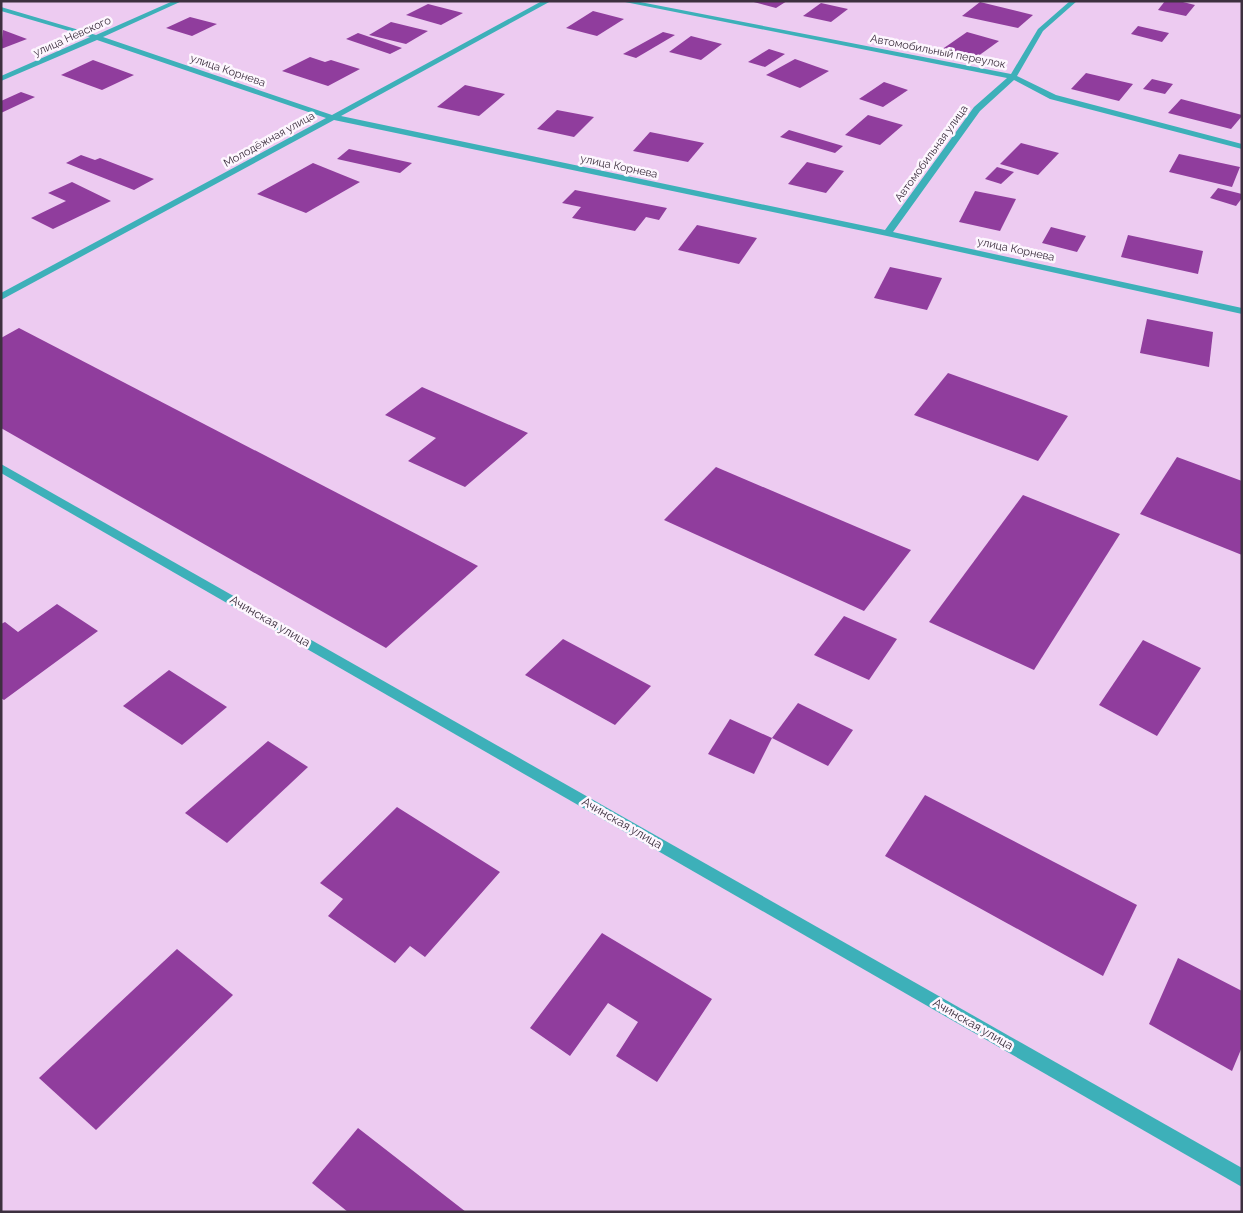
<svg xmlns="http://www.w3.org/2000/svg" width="1243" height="1213" font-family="Raleway,sans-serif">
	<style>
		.building { fill: #903d9d }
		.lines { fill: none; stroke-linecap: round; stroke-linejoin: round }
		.minor { fill: #3db0b9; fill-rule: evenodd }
		.labels { text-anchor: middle; stroke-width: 5; stroke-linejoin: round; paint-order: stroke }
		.far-street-label { font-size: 11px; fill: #3d303f; stroke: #fdf6fe }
		.street-label { font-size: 12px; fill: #3d303f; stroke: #fdf6fe }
	</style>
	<rect width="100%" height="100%" fill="#edcbf1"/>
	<g class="building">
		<polygon points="750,1 787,1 776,8"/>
		<polygon points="1165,1 1179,1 1195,5 1186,16 1158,10"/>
		<polygon points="980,2 1033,15 1018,28 962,16"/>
		<polygon points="821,3 848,9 831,22 803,16"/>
		<polygon points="428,4 463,13 441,25 406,15"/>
		<polygon points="593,11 624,19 597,36 566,28"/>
		<polygon points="190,17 217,24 192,36 166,28"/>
		<polygon points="391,22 428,31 406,44 369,35"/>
		<polygon points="1138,26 1169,33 1162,42 1131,34"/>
		<polygon points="3,30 27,39 1,49"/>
		<polygon points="663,32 675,35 636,58 623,54"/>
		<polygon points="967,32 999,41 974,59 941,50"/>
		<polygon points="358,33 402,48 390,54 346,39"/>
		<polygon points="691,36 722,44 701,60 669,52"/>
		<polygon points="769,49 785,54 765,67 748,62"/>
		<polygon points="310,57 325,62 331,60 360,69 328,86 282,71"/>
		<polygon points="795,59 829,71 800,88 766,75"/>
		<polygon points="93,60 134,75 102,90 61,75"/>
		<polygon points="1086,73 1133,84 1119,101 1071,89"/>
		<polygon points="1152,79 1173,84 1165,94 1143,89"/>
		<polygon points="884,82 908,90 883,107 859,99"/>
		<polygon points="465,85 505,94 479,116 437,107"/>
		<polygon points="21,92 35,97 1,113 1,101"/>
		<polygon points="1181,99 1242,115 1242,116 1231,129 1168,113"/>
		<polygon points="557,110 594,117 574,137 537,129"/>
		<polygon points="868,115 903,125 880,145 845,135"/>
		<polygon points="789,130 843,146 835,153 780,137"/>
		<polygon points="650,132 704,143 688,162 633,151"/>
		<polygon points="1021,143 1059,153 1038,175 1000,164"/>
		<polygon points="349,149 412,163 400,173 337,159"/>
		<polygon points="1179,154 1240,167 1232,187 1169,172"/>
		<polygon points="81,155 95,160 100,158 154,179 134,190 66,163"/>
		<polygon points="807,162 844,171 826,193 788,184"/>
		<polygon points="313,163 360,182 306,213 257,194"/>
		<polygon points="997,167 1014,172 1001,184 985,179"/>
		<polygon points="72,182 111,201 53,229 31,218 66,201 48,193"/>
		<polygon points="1218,188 1242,194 1242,198 1236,206 1210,198"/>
		<polygon points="575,190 667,208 659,220 646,217 635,231 572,218 581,207 562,203"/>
		<polygon points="975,191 1016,199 1000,231 959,222"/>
		<polygon points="697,225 757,238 739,264 678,250"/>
		<polygon points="1051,227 1086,236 1077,252 1042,243"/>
		<polygon points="1128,235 1203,251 1198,274 1121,257"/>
		<polygon points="890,267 942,278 927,310 874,298"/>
		<polygon points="1147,319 1213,332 1209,367 1140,353"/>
		<polygon points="19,328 478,566 386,648 1,428 1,338"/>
		<polygon points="948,373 1068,416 1038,461 914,415"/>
		<polygon points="422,387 528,433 465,487 408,461 436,438 385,415"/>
		<polygon points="1177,457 1242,481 1242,555 1140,514"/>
		<polygon points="716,467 911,550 864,611 664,520"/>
		<polygon points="1023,495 1120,534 1034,670 929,622"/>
		<polygon points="57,604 98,631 4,700 1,698 1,624 5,622 18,632"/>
		<polygon points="844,616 897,639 869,680 814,655"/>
		<polygon points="563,639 651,686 615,725 525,675"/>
		<polygon points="1143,640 1201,668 1157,736 1099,705"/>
		<polygon points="169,670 227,707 182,745 123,706"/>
		<polygon points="798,703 853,730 828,766 772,738"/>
		<polygon points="730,719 772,738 754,774 708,754"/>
		<polygon points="268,741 308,767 227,843 185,813"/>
		<polygon points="925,795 1137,905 1103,976 885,856"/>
		<polygon points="397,807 500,872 425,957 410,946 395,963 328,916 343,899 320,883"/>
		<polygon points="602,933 712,999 657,1082 616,1056 638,1022 608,1003 570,1056 530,1028"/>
		<polygon points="177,949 233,995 96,1130 39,1078"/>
		<polygon points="1178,958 1242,991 1242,1047 1232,1071 1149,1024"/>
		<polygon points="358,1128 466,1212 348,1212 312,1183"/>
	</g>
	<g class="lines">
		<g class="minor">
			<polygon points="173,1 182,1 103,37 332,115 542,1 551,1 341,116 885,230 974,107 1007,78 620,1 635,1 1011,74 1038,29 1070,1 1077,1 1043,31 1017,76 1056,95 1242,144 1242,149 1050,99 1014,80 980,111 893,232 1242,308 1242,314 887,236 334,120 1,300 1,293 326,118 97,40 1,81 1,76 90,37 1,11 1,7 96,35"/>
			<polygon points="1,464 1242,1168 1242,1187 1,473"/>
		</g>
	</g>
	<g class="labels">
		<g class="far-street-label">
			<text transform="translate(72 36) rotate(-24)" y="4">улица Невского</text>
			<text transform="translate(938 51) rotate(11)" y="4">Автомобильный переулок</text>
			<text transform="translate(228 70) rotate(19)" y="4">улица Корнева</text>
			<text transform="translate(269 139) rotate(-29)" y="4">Молодёжная улица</text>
			<text transform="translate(931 153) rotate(-54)" y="4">Автомобильная улица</text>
			<text transform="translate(619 166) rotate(12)" y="4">улица Корнева</text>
			<text transform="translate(1016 249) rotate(12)" y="4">улица Корнева</text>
		</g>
		<g class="street-label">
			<text transform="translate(270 621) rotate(30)" y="4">Ачинская улица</text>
			<text transform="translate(622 823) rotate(30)" y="4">Ачинская улица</text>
			<text transform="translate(973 1024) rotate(30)" y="4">Ачинская улица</text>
		</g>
	</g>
	<rect width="1243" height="1213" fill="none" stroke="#3d303f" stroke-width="5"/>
</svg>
